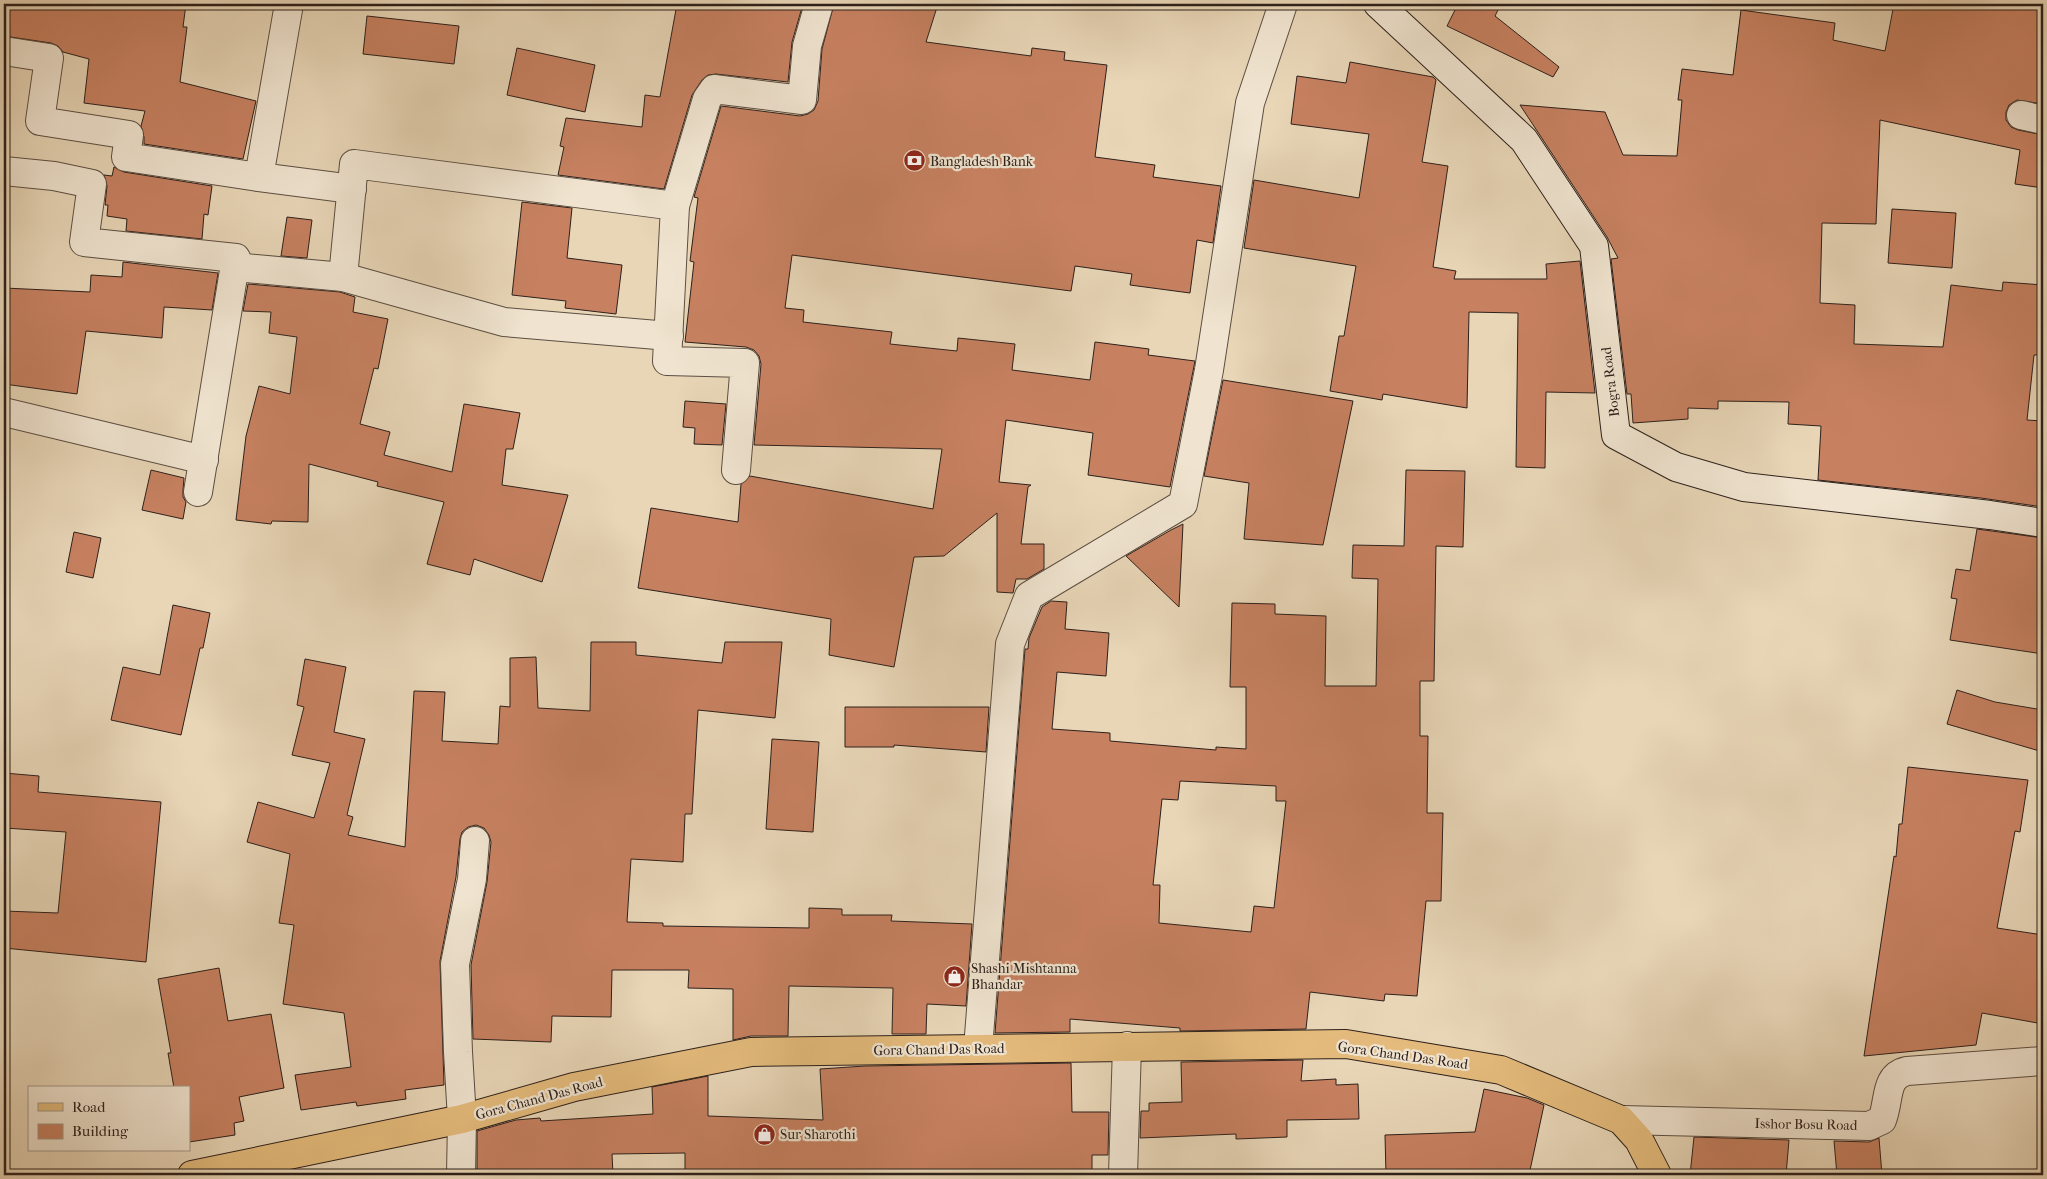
<svg xmlns="http://www.w3.org/2000/svg" width="2047" height="1179" font-family="'IM FELL French Canon',serif">
	<style>
		.building { fill: #c78161; stroke: #2d201b; fill-rule: evenodd }
		.lines { fill: none; stroke-linecap: round; stroke-linejoin: round }
		.street-casing { stroke: #5c4e42; stroke-width: 30 }
		.secondary-casing { stroke: #2d201b; stroke-width: 30 }
		.primary-casing { stroke: #2d201b; stroke-width: 30 }
		.street { stroke: #f0e4d0; stroke-width: 28 }
		.secondary { stroke: #f0e4d0; stroke-width: 28 }
		.primary { stroke: #e4bb7c; stroke-width: 28 }
		.labels { text-anchor: middle; stroke-width: 4.5; stroke-linejoin: round; paint-order: stroke }
		.poi-label { font-size: 14px; fill: #2d201b; stroke: #f0e4d0; text-anchor: start }
		.street-label { font-size: 14px; fill: #2d201b; stroke: #f0e4d0 }
	</style>
	<rect width="100%" height="100%" fill="#e8d6b7"/>
	<filter id="stains"><feTurbulence type="fractalNoise" baseFrequency=".004" numOctaves="4"/><feColorMatrix values="0 0 0 0 .2 0 0 0 0 .09 0 0 0 0 .02 0 0 0 .5 -.17"/></filter>
	<radialGradient id="worn" r=".72"><stop offset=".6" stop-color="#630" stop-opacity="0"/><stop offset="1" stop-color="#630" stop-opacity=".3"/></radialGradient>
	<g class="building">
		<polygon points="4,4 186,4 183,27 187,27 180,82 256,101 243,159 144,144 144,137 141,126 145,111 84,103 89,59 63,52 58,46 51,43 4,36"/>
		<polygon points="677,4 803,4 792,42 788,82 716,74 708,75 702,80 692,95 664,189 558,175 564,147 560,146 566,118 642,127 645,95 660,97"/>
		<polygon points="834,4 938,4 926,42 1031,56 1032,48 1065,52 1064,60 1107,65 1095,157 1155,165 1153,177 1221,186 1213,243 1197,240 1190,293 1130,285 1132,274 1075,266 1071,291 792,255 785,308 804,310 803,322 892,332 890,344 957,351 958,338 1015,344 1012,370 1090,380 1095,342 1149,349 1148,355 1195,361 1170,487 1088,475 1093,433 1006,420 999,482 1031,485 1028,487 1021,544 1044,544 1044,569 1027,579 1016,579 1013,593 997,592 997,513 944,556 914,557 894,667 829,655 831,619 638,588 651,508 738,522 741,484 750,476 933,509 942,449 754,445 761,364 759,356 754,350 746,347 685,342 694,262 690,261 698,198 694,197 721,106 800,116 808,114 814,110 818,101 822,49"/>
		<polygon points="1458,4 1501,4 1495,16 1559,67 1553,77 1447,26"/>
		<polygon points="1894,4 2043,4 2043,104 2017,100 2009,105 2006,112 2006,120 2011,127 2018,130 2043,135 2043,188 2015,184 2020,150 1880,120 1876,224 1822,223 1820,303 1855,305 1854,344 1943,347 1951,285 2002,291 2003,282 2043,285 2043,355 2034,355 2027,420 2043,421 2043,507 1981,498 1818,480 1821,426 1788,424 1789,402 1718,401 1718,409 1688,408 1688,419 1633,423 1631,394 1627,394 1611,259 1618,258 1607,237 1520,105 1605,112 1623,155 1677,156 1682,100 1678,100 1682,69 1733,75 1741,10 1835,23 1833,40 1885,51"/>
		<polygon points="367,16 459,26 454,64 363,54"/>
		<polygon points="517,48 595,65 585,112 507,95"/>
		<polygon points="1350,62 1433,77 1436,80 1422,162 1448,166 1433,267 1456,271 1454,279 1547,279 1546,264 1580,261 1595,393 1546,392 1545,468 1516,467 1518,313 1469,312 1467,408 1383,394 1382,400 1330,391 1339,336 1344,336 1356,266 1244,248 1254,180 1359,198 1369,134 1291,124 1297,76 1346,83"/>
		<polygon points="114,167 124,172 212,186 208,215 204,214 202,239 126,231 127,219 107,216 108,205 105,205 107,186 104,175 112,176"/>
		<polygon points="522,202 572,208 567,258 622,265 616,314 565,308 566,301 512,295"/>
		<polygon points="1892,209 1956,213 1952,268 1888,263"/>
		<polygon points="287,217 312,220 307,258 281,256"/>
		<polygon points="123,262 218,273 212,310 164,307 162,338 86,331 77,394 4,384 4,288 90,292 91,275 122,277"/>
		<polygon points="248,284 340,292 355,297 353,312 388,319 378,369 374,368 360,424 390,432 384,455 452,472 464,404 520,413 513,449 506,449 502,485 568,495 542,582 474,559 470,575 427,564 444,502 377,486 378,482 309,464 308,522 272,521 271,524 236,520 246,436 259,386 290,394 297,337 269,333 271,312 243,311"/>
		<polygon points="1223,380 1353,401 1323,545 1244,539 1249,483 1204,476"/>
		<polygon points="685,401 726,404 722,445 694,444 695,428 683,427"/>
		<polygon points="151,470 184,478 183,490 183,497 186,502 183,519 142,510"/>
		<path d="M1406 470 1465 471 1463 547 1436 546 1434 681H1420V736H1428L1427 813H1443L1441 901H1426L1417 996 1385 994 1384 1001 1310 992 1306 1029 1180 1031V1028L1070 1019V1032L995 1033 1025 649H1028L1029 638 1042 607 1051 601 1067 602 1065 629 1109 633 1106 676 1057 672 1052 729 1110 733V741L1216 750V747L1246 749V687H1230L1232 603 1275 604V614L1326 616 1325 686H1376L1378 579 1352 578 1353 545 1404 546ZM1180 781 1276 786V801H1286L1274 908 1254 906 1251 932 1159 923 1160 885H1153L1162 799 1178 800Z"/>
		<polygon points="1183,524 1179,607 1126,556 1171,530"/>
		<polygon points="1977,529 2043,538 2043,654 1950,640 1957,599 1951,598 1956,569 1970,571"/>
		<polygon points="74,532 101,538 93,578 66,572"/>
		<polygon points="173,605 210,613 203,648 200,648 181,735 111,720 123,667 160,675"/>
		<polygon points="591,642 636,642 636,655 722,663 725,642 782,642 775,718 698,710 692,814 685,814 683,862 631,859 627,922 663,923 663,926 809,928 809,908 842,909 842,915 892,915 891,921 972,924 966,1006 927,1004 926,1034 892,1034 893,988 789,986 788,1036 751,1036 733,1040 733,989 688,988 689,970 612,970 611,1017 552,1016 551,1042 473,1039 471,965 487,882 491,842 489,835 484,828 476,825 468,827 462,832 460,839 456,877 440,961 444,1085 405,1090 406,1099 357,1106 356,1102 301,1110 295,1075 351,1067 344,1013 283,1004 294,925 279,923 290,854 247,842 258,802 314,818 330,763 292,755 304,707 297,705 305,659 346,667 334,732 365,739 347,815 353,817 348,835 405,847 414,691 445,692 442,741 498,744 500,706 510,707 510,658 536,657 538,708 590,711"/>
		<polygon points="1957,690 1995,702 2043,710 2043,752 1947,724"/>
		<polygon points="845,707 989,707 986,752 894,745 894,747 845,747"/>
		<polygon points="772,739 819,742 813,832 766,829"/>
		<polygon points="1908,767 2028,780 2020,832 2015,831 1997,928 2043,935 2043,1024 1982,1013 1976,1045 1864,1056 1894,856 1896,857 1899,824 1902,824"/>
		<polygon points="4,773 39,776 38,792 161,802 146,962 4,948 4,911 58,913 66,832 4,828"/>
		<polygon points="219,968 228,1021 271,1014 284,1088 239,1097 244,1121 234,1123 235,1135 189,1142 189,1088 174,1088 168,1053 171,1053 158,979"/>
		<polygon points="1303,1060 1301,1081 1336,1079 1336,1085 1358,1084 1359,1119 1287,1120 1287,1137 1236,1139 1236,1134 1140,1138 1141,1111 1149,1111 1149,1103 1182,1102 1181,1062"/>
		<polygon points="1071,1063 1072,1112 1109,1112 1108,1155 1092,1155 1092,1175 685,1175 685,1153 612,1154 613,1175 477,1175 477,1131 516,1120 540,1118 541,1121 653,1114 652,1087 708,1076 708,1116 823,1120 820,1069 865,1066"/>
		<polygon points="1484,1089 1527,1098 1544,1105 1529,1175 1386,1175 1385,1135 1475,1132"/>
		<polygon points="1694,1137 1789,1140 1786,1175 1690,1175"/>
		<polygon points="1879,1138 1882,1175 1837,1175 1834,1141 1869,1142"/>
	</g>
	<g class="lines">
		<defs>
			<g id="street">
				<polyline points="289,4 259,177 352,189"/>
				<polyline points="4,51 49,58 40,121 129,135 126,157 259,177"/>
				<polyline points="2021,115 2043,120"/>
				<polyline points="4,171 54,176 92,184 84,242 236,258 198,492"/>
				<polyline points="675,206 707,99 714,89 802,100 807,46 819,4"/>
				<polyline points="235,267 343,277 354,164 675,206 667,361 745,363 736,470"/>
				<polyline points="343,277 504,322 669,336"/>
				<polyline points="4,412 204,460"/>
				<polyline points="978,1048 1010,644 1029,596 1183,504 1209,370 1250,103 1283,4"/>
				<path d="M1621 1120 1869 1126 1882 1120C1890 1100 1884 1076 1907 1071L2043 1061"/>
				<polyline points="461,1175 462,1119 458,1052 455,964 472,879 475,841"/>
				<polyline points="1123,1175 1127,1046"/>
			</g>
			<polyline id="secondary" points="1378,4 1524,140 1594,246 1616,435 1676,467 1744,487 1990,515 2043,523"/>
			<polyline id="primary" points="192,1175 462,1119 574,1087 751,1052 1346,1044 1501,1070 1621,1120 1639,1140 1657,1175"/>
		</defs>
		<use href="#street" class="street-casing"/>
		<use href="#secondary" class="secondary-casing"/>
		<use href="#primary" class="primary-casing"/>
		<use href="#street" class="street"/>
		<use href="#secondary" class="secondary"/>
		<use href="#primary" class="primary"/>
	</g>
	<defs>
		<symbol id="bank-disc" viewBox="-11 -11 22 22"><circle r="9.5" fill="#8f2418" stroke="#f0e4d0"/><path d="M-6-4H6V4H-6ZM0-2.3a2.3 2.3 0 1 0 0 4.6a2.3 2.3 0 1 0 0-4.6Z" fill="#fff"/></symbol>
		<symbol id="shop-disc" viewBox="-11 -11 22 22"><circle r="9.5" fill="#8f2418" stroke="#f0e4d0"/><path d="M-5-2.5h2.3a2.7 3.5 0 0 1 5.4 0H5L5.5 6h-11ZM-1.5-2.5h3a1.5 2.3 0 0 0-3 0Z" fill="#fff"/></symbol>
	</defs>
	<g fill-rule="evenodd">
		<use href="#bank-disc" x="902" y="148" width="25" height="25"/>
		<use href="#shop-disc" x="942" y="964" width="25" height="25"/>
		<use href="#shop-disc" x="752" y="1122" width="25" height="25"/>
	</g>
	<g class="labels">
		<g class="poi-label">
			<text x="930" y="166">Bangladesh Bank</text>
			<text x="971" y="973">Shashi Mishtanna<tspan x="971" dy="16">Bhandar</tspan></text>
			<text x="780" y="1139">Sur Sharothi</text>
		</g>
		<g class="street-label">
			<text transform="translate(1610 382) rotate(-97)" y="5">Bogra Road</text>
			<text transform="translate(939 1049) rotate(-1)" y="5">Gora Chand Das Road</text>
			<text transform="translate(1403 1055) rotate(8)" y="5">Gora Chand Das Road</text>
			<text transform="translate(539 1098) rotate(-15)" y="5">Gora Chand Das Road</text>
			<text transform="translate(1806 1124) rotate(1)" y="5">Isshor Bosu Road</text>
		</g>
	</g>
	<rect width="2047" height="1179" fill="none" stroke="#e8d6b7" stroke-width="20"/>
	<rect x="5" y="5" width="2037" height="1169" fill="none" stroke="#2d201b" stroke-width="2.5"/>
	<rect x="10" y="10" width="2027" height="1159" fill="none" stroke="#2d201b"/>
	<rect x="28" y="1086" width="162" height="65" fill="#f0e4d0" stroke="#a29688"/>
	<rect x="38" y="1103" width="25" height="8" fill="#e4bb7c" stroke="#a29688"/>
	<text x="72" y="1112" font-size="15" fill="#2d201b">Road</text>
	<rect x="38" y="1124" width="25" height="15" fill="#c78161" stroke="#a29688"/>
	<text x="72" y="1136" font-size="15" fill="#2d201b">Building</text>
	<rect width="100%" height="100%" filter="url(#stains)"/>
	<rect width="100%" height="100%" fill="url(#worn)"/>
</svg>
